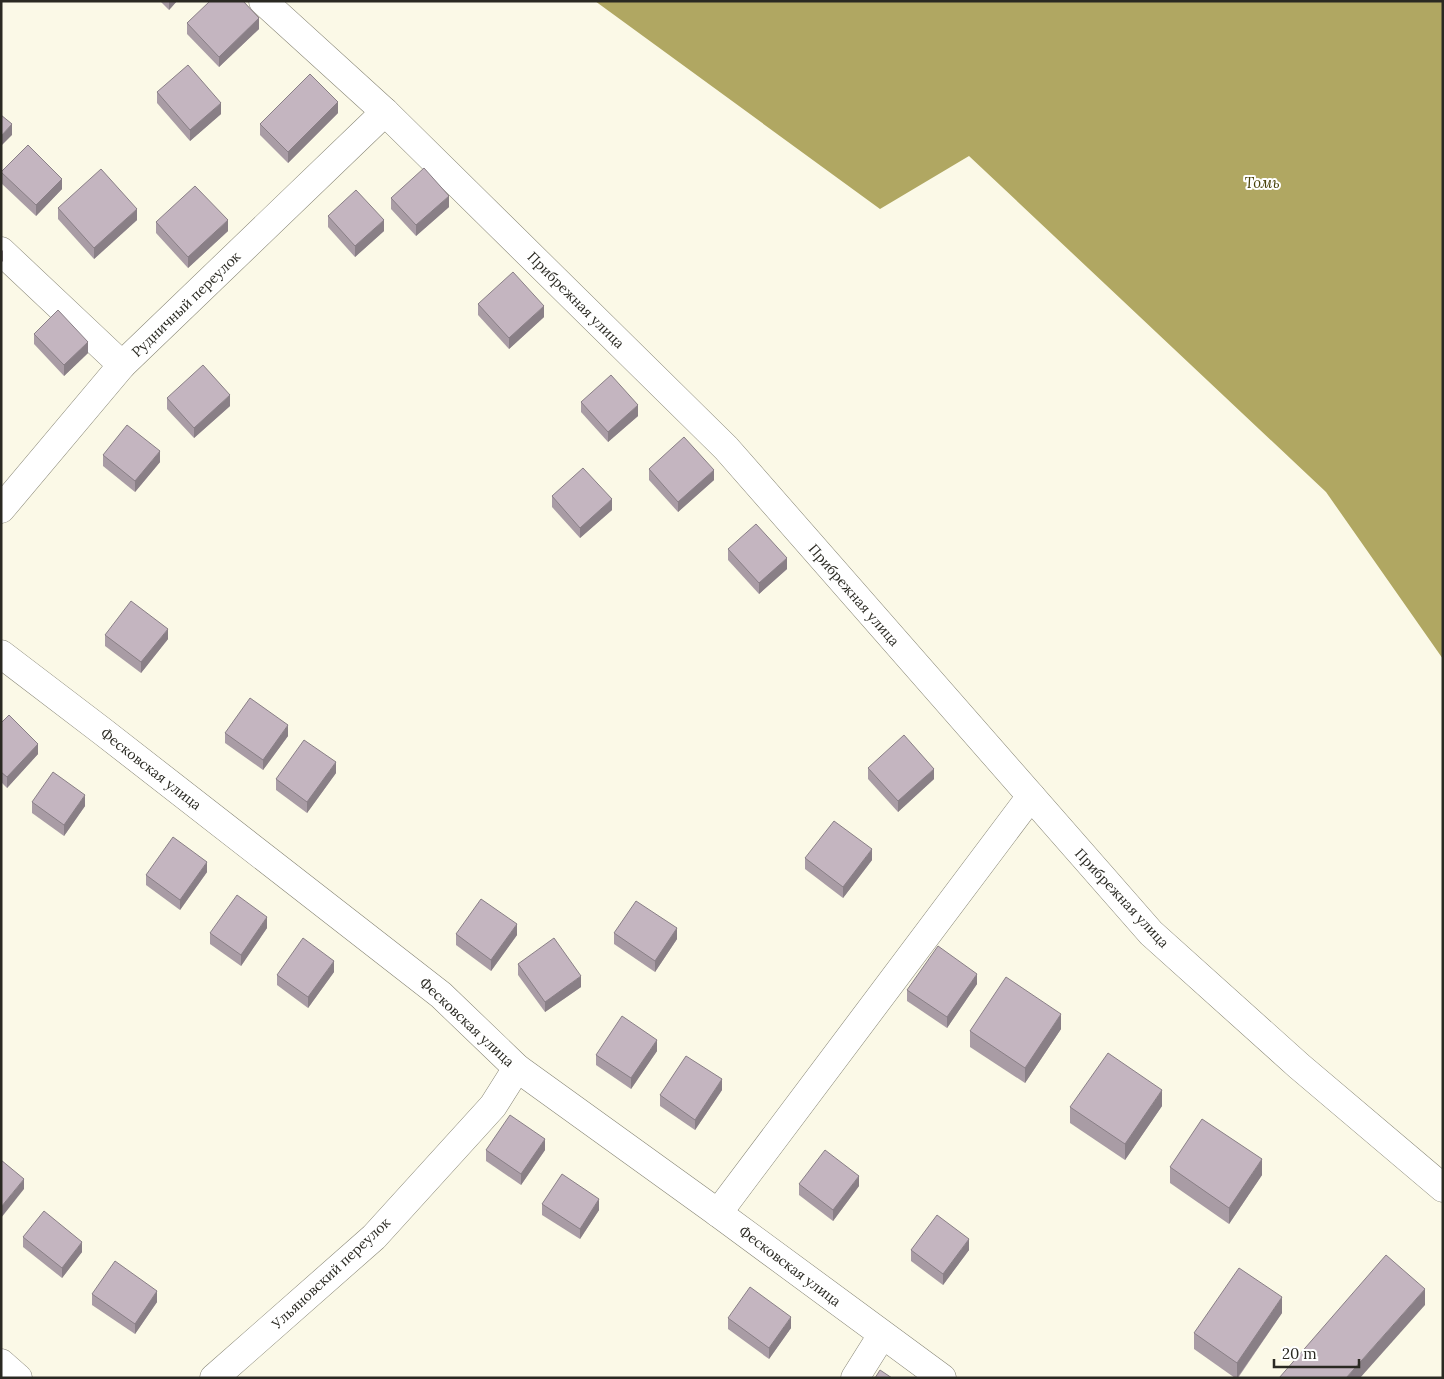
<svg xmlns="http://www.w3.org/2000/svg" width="1444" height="1379" font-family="Lora,serif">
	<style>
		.water { fill: #b0a762 }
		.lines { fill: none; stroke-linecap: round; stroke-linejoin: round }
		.minor-casing { stroke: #868474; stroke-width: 29 }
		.minor { stroke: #fff; stroke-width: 28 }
		.wall { fill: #a99ca5 }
		.shaded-wall { fill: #897f86 }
		.building { fill: #c4b5c0; stroke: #897f86 }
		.labels { text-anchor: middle; stroke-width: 4; stroke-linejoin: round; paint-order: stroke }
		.street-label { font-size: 14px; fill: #2a2922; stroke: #fff }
		.water-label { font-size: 15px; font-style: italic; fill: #494209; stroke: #fff }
	</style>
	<rect width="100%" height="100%" fill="#fbf9e7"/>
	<polygon class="water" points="595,1 1443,1 1443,659 1326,492 969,156 880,209"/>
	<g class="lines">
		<defs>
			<g id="minor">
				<polyline points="263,1 385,112 726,448 1151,933 1299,1066 1443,1188"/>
				<polyline points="1,251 122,365"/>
				<polyline points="1,509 122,365 385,112"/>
				<polyline points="1,654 102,731 441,995 517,1068 718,1213 942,1378"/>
				<polyline points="718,1213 1031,796"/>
				<polyline points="1,1363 18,1378"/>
				<polyline points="214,1378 374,1237 493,1106 517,1068"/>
				<polyline points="855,1378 882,1335"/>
			</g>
		</defs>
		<use href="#minor" class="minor-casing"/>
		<use href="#minor" class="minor"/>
	</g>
	<g class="wall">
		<polygon points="160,1 177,1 169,10"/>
		<polygon points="187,23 259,29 219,67 187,34"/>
		<polygon points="157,92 221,114 190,141 157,103"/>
		<polygon points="338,113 288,163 260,135 260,124"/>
		<polygon points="1,172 62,189 36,216 1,183"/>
		<polygon points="391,198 449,207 416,236 391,209"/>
		<polygon points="58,208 137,220 94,259 58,219"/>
		<polygon points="328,216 384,231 355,257 328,227"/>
		<polygon points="156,222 228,231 188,268 156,233"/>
		<polygon points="478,304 544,317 509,349 478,315"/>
		<polygon points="34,334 88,353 64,376 34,344"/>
		<polygon points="167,398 230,406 194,438 167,409"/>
		<polygon points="581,402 638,416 608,442 581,412"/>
		<polygon points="103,455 160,462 135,492 103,466"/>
		<polygon points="649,469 714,480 678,512 649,480"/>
		<polygon points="552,496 612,510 580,538 552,507"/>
		<polygon points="728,549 787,569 759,594 728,560"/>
		<polygon points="105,635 168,639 141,673 105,646"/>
		<polygon points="1,723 38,754 7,788 1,782"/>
		<polygon points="225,733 288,736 263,770 225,743"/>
		<polygon points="868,768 934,779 898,812 868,779"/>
		<polygon points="336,773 307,813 276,790 276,779"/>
		<polygon points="32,802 85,806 64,836 32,813"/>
		<polygon points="805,858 872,860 843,898 805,869"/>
		<polygon points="207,872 180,910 146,885 146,875"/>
		<polygon points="267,928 241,966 210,944 210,933"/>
		<polygon points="614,933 677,939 655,972 614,944"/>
		<polygon points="456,934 517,935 491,971 456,945"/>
		<polygon points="518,964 581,987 545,1012 518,975"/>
		<polygon points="334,972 308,1008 277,985 277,975"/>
		<polygon points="977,984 947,1028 907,1001 907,990"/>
		<polygon points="1061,1029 1025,1083 970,1047 970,1031"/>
		<polygon points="657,1051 631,1089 596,1065 596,1055"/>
		<polygon points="722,1090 695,1130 660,1106 660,1095"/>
		<polygon points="1162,1106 1125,1160 1070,1123 1070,1107"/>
		<polygon points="486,1150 545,1150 521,1185 486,1161"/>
		<polygon points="1170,1167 1262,1175 1229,1224 1170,1183"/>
		<polygon points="799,1184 859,1186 833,1221 799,1195"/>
		<polygon points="542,1204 599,1210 580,1239 542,1215"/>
		<polygon points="23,1237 82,1252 62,1278 23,1247"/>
		<polygon points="911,1250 969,1250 943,1285 911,1261"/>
		<polygon points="92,1294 157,1302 135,1334 92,1305"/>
		<polygon points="1282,1313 1238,1378 1235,1378 1194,1349 1194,1333"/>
		<polygon points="728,1318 791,1328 769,1359 728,1329"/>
	</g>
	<g class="shaded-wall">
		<polygon points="169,1 177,1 169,10"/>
		<polygon points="259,18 259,29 219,67 219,57"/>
		<polygon points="338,102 338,113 288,163 288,152"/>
		<polygon points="221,103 221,114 190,141 190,130"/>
		<polygon points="12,124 12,135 1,146 1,136"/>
		<polygon points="62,179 62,189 36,216 36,205"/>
		<polygon points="449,196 449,207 416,236 416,225"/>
		<polygon points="137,209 137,220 94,259 94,248"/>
		<polygon points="228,220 228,231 188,268 188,257"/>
		<polygon points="384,220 384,231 355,257 355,246"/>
		<polygon points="3,250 3,261 1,263 1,252"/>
		<polygon points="544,306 544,317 509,349 509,338"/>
		<polygon points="88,342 88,353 64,376 64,365"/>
		<polygon points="230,395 230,406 194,438 194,428"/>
		<polygon points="638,405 638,416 608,442 608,432"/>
		<polygon points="160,451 160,462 135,492 135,481"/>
		<polygon points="714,470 714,480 678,512 678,502"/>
		<polygon points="612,499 612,510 580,538 580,528"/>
		<polygon points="787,558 787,569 759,594 759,583"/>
		<polygon points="168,629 168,639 141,673 141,662"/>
		<polygon points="288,725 288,736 263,770 263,760"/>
		<polygon points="38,744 38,754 7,788 7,777"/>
		<polygon points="336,762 336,773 307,813 307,802"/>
		<polygon points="934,769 934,779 898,812 898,801"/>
		<polygon points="85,795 85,806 64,836 64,825"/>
		<polygon points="872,849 872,860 843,898 843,887"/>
		<polygon points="207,862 207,872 180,910 180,900"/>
		<polygon points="267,917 267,928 241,966 241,955"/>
		<polygon points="517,924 517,935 491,971 491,960"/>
		<polygon points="677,928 677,939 655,972 655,961"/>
		<polygon points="334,961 334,972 308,1008 308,997"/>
		<polygon points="977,974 977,984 947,1028 947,1017"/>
		<polygon points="581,976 581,987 545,1012 545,1002"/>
		<polygon points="1061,1014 1061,1029 1025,1083 1025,1068"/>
		<polygon points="657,1040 657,1051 631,1089 631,1078"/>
		<polygon points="722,1079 722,1090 695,1130 695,1120"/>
		<polygon points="1162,1090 1162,1106 1125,1160 1125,1144"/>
		<polygon points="545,1139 545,1150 521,1185 521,1174"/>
		<polygon points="1262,1159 1262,1175 1229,1224 1229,1208"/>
		<polygon points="859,1176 859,1186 833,1221 833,1210"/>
		<polygon points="24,1179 24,1189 1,1218 1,1207"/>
		<polygon points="599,1199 599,1210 580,1239 580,1229"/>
		<polygon points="969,1239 969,1250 943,1285 943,1274"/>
		<polygon points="82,1242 82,1252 62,1278 62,1268"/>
		<polygon points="1425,1289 1425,1305 1360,1378 1346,1378"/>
		<polygon points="157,1291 157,1302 135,1334 135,1324"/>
		<polygon points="1282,1297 1282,1313 1237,1378 1237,1363"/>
		<polygon points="791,1317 791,1328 769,1359 769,1348"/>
	</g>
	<g class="building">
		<polygon points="210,1 243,1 259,18 219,57 187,23"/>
		<polygon points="188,65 221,103 190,130 157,92"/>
		<polygon points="310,74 338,102 288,152 260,124"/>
		<polygon points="1,115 12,124 1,136"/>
		<polygon points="28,145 62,179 36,205 1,172"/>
		<polygon points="424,168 449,196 416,225 391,198"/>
		<polygon points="101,169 137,209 94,248 58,208"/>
		<polygon points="195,186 228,220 188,257 156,222"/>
		<polygon points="356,190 384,220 355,246 328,216"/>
		<polygon points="513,272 544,306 509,338 478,304"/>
		<polygon points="58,310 88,342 64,365 34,334"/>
		<polygon points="203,365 230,395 194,428 167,398"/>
		<polygon points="611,375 638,405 608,432 581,402"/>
		<polygon points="127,425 160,451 135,481 103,455"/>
		<polygon points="684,437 714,470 678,502 649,469"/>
		<polygon points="583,468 612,499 580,528 552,496"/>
		<polygon points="756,524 787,558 759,583 728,549"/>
		<polygon points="131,601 168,629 141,662 105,635"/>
		<polygon points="250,698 288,725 263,760 225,733"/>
		<polygon points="9,715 38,744 7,777 1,772 1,723"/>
		<polygon points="904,735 934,769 898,801 868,768"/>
		<polygon points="304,740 336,762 307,802 276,779"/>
		<polygon points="53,772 85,795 64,825 32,802"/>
		<polygon points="834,821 872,849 843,887 805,858"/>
		<polygon points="173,837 207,862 180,900 146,875"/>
		<polygon points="237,895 267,917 241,955 210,933"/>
		<polygon points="481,899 517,924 491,960 456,934"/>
		<polygon points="636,901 677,928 655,961 614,933"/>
		<polygon points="303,938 334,961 308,997 277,975"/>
		<polygon points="554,938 581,976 545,1002 518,964"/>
		<polygon points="938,946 977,974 947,1017 907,990"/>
		<polygon points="1006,977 1061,1014 1025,1068 970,1031"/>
		<polygon points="622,1016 657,1040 631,1078 596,1055"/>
		<polygon points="1108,1053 1162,1090 1125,1144 1070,1107"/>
		<polygon points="686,1056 722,1079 695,1120 660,1095"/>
		<polygon points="510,1115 545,1139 521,1174 486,1150"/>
		<polygon points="1202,1119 1262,1159 1229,1208 1170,1167"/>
		<polygon points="825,1150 859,1176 833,1210 799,1184"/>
		<polygon points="1,1160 24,1179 1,1207"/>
		<polygon points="562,1174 599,1199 580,1229 542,1204"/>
		<polygon points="44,1211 82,1242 62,1268 23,1237"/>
		<polygon points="937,1215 969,1239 943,1274 911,1250"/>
		<polygon points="1386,1255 1425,1289 1346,1378 1279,1378"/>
		<polygon points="115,1261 157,1291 135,1324 92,1294"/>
		<polygon points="1239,1268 1282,1297 1237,1363 1194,1333"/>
		<polygon points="750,1287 791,1317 769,1348 728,1318"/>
		<polygon points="880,1370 892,1378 875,1378"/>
	</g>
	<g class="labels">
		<g class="street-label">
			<text transform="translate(576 300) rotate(45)" y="5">Прибрежная улица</text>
			<text transform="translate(186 304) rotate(-44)" y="5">Рудничный переулок</text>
			<text transform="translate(854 595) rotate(49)" y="5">Прибрежная улица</text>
			<text transform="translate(151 769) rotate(38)" y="5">Фесковская улица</text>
			<text transform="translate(1122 898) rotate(47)" y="5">Прибрежная улица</text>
			<text transform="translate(467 1022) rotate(43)" y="5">Фесковская улица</text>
			<text transform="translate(790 1266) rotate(37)" y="5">Фесковская улица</text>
			<text transform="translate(331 1273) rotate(-43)" y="5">Ульяновский переулок</text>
		</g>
		<g class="water-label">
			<text x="1262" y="188">Томь</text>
		</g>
	</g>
	<rect width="1444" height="1379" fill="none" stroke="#2a2922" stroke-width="5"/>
	<path d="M1274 1359v8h85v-8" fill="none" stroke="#2a2922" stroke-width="2.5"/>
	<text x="1282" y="1359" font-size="15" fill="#2a2922" stroke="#ffffff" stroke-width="4" paint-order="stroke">20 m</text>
</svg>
